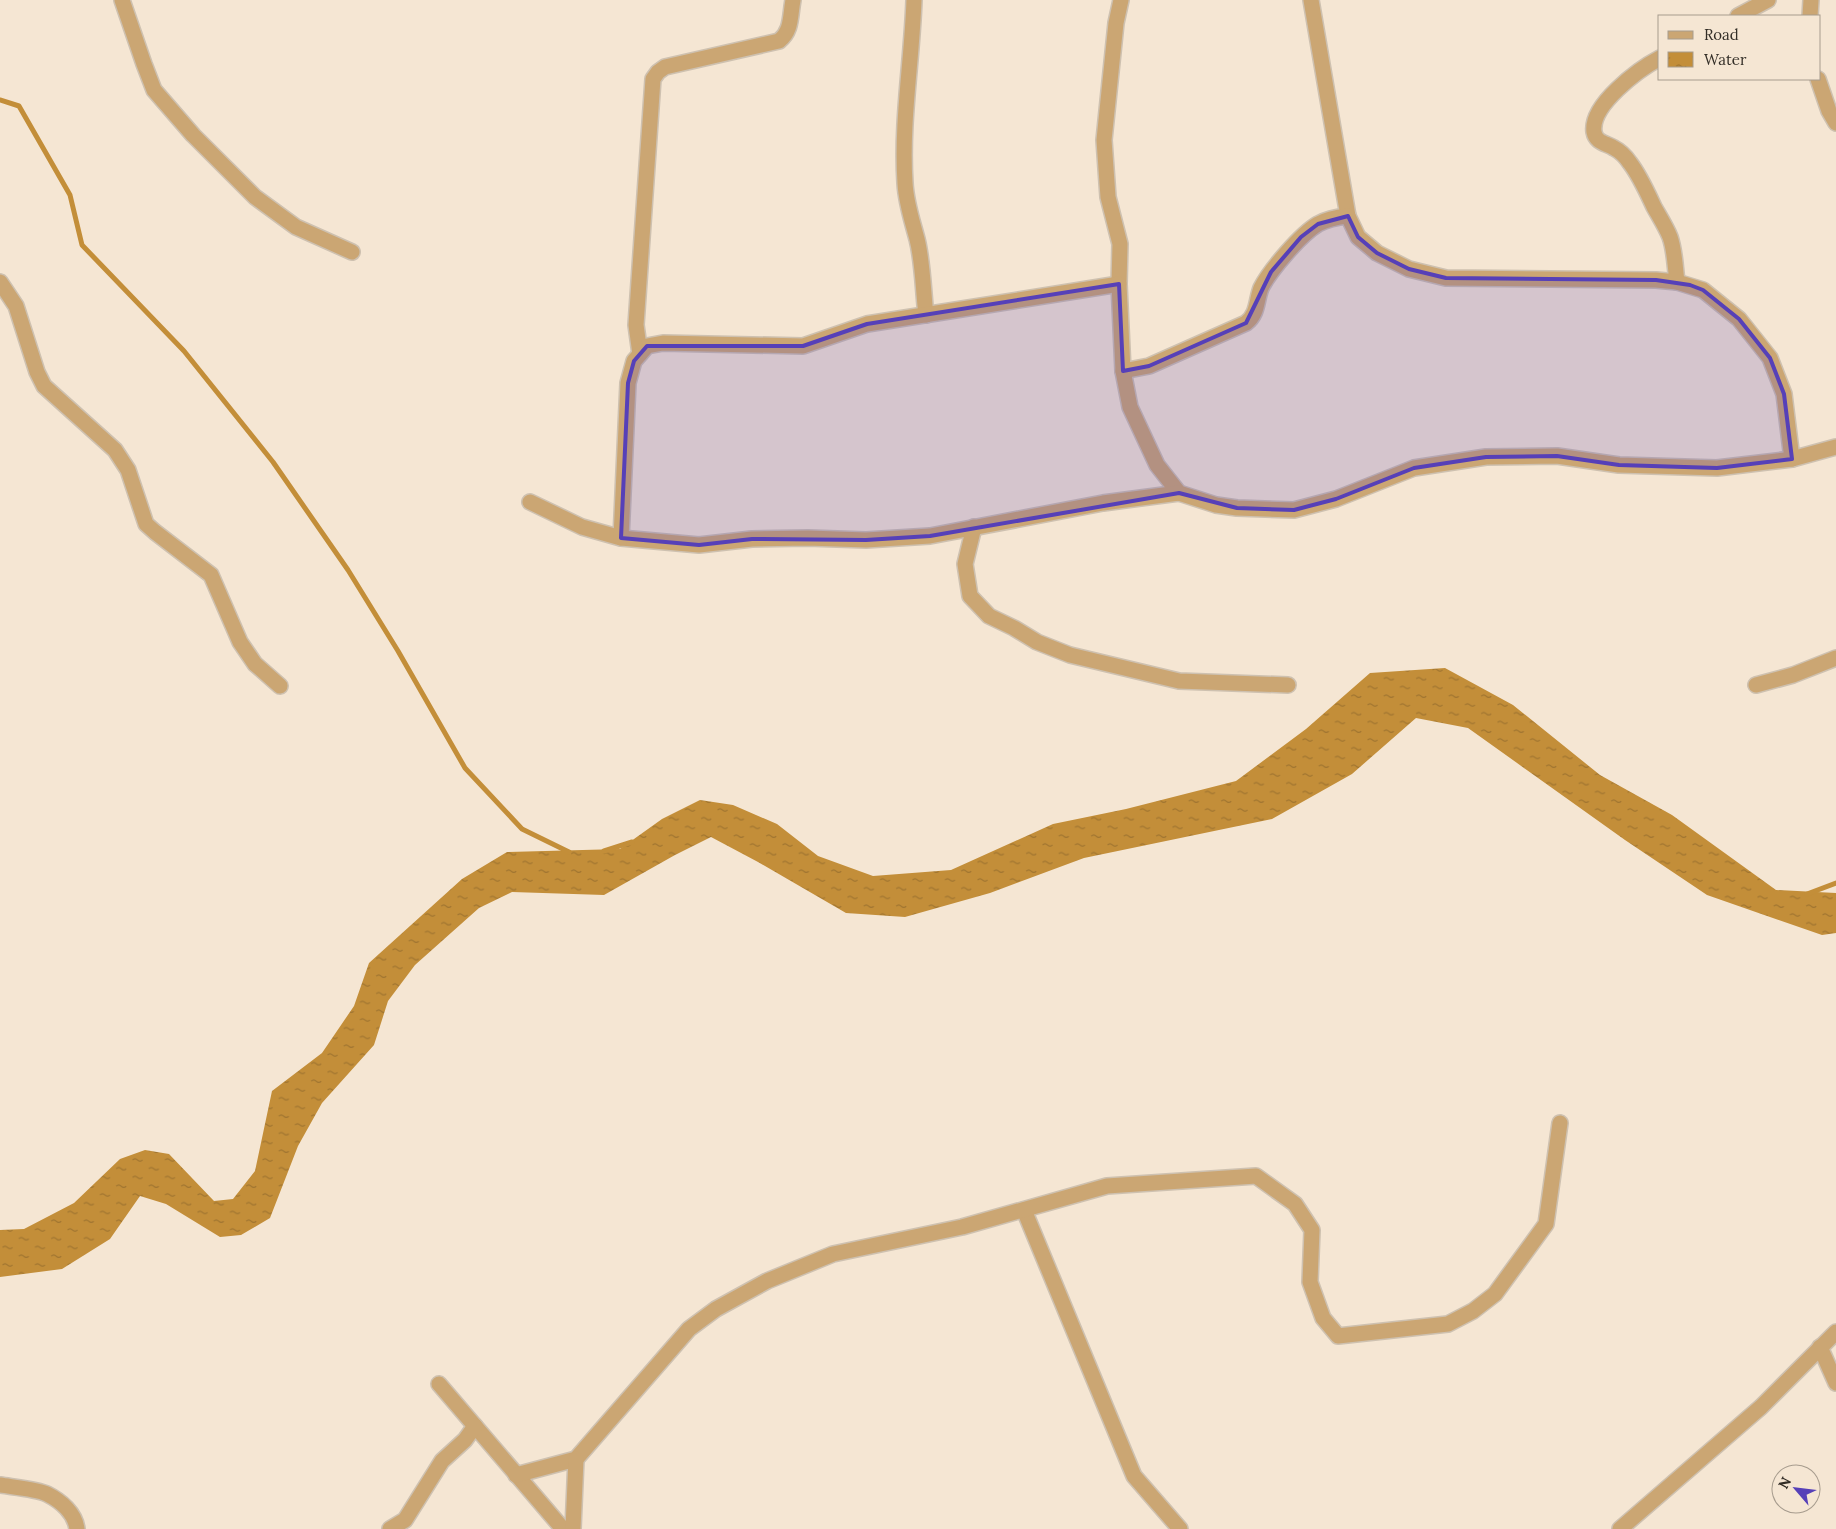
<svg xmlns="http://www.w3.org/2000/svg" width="1836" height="1529" font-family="Lora,serif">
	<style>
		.water { fill: url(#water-ripples) }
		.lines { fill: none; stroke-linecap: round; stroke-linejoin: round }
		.stream { stroke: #c38e39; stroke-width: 5 }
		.minor-casing { stroke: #cec1b0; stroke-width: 18 }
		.minor { stroke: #cba673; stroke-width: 15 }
		.marked { fill: #5640b8; fill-opacity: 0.2; stroke: #5640b8; stroke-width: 4; stroke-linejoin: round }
	</style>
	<defs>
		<pattern id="water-ripples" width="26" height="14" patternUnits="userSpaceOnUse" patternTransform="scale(1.25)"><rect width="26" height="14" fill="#c38e39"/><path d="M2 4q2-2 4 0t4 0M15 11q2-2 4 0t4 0" fill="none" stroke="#9f7430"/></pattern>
	</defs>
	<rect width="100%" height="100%" fill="#f5e6d3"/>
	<polygon class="water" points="1445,668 1513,705 1600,775 1672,815 1776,890 1836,893 1836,933 1822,935 1707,895 1625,840 1468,728 1416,718 1352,774 1272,819 1084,858 990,893 905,917 846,913 758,862 711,837 675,855 604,895 512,892 479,908 415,965 388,1001 374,1045 322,1103 298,1146 270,1218 241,1235 220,1237 166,1204 140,1196 110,1239 62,1269 0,1277 0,1230 24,1229 74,1203 120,1159 145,1150 169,1154 214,1201 233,1199 255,1171 272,1091 322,1053 354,1006 369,963 462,879 507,852 620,849 662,819 700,800 733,805 777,824 818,856 873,876 951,870 1053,824 1126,809 1236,781 1306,729 1370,673"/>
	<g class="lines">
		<g class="stream">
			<polyline points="0,100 19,106 70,195 82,245 184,351 273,462 348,570 398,651 465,768 522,829 569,852"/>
			<polyline points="604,851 632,842"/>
			<polyline points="1807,894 1836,883"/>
		</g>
		<defs>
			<g id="minor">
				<polyline points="122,0 144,64 154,90 193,135 255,197 296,227 352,252"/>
				<path d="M914 0C912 61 901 122 905 183 906 203 912 220 917 239 923 263 923 290 926 315"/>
				<polyline points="1121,0 1116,23 1104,140 1108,197 1120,244 1119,284 1123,371 1130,407 1157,465 1179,493 1216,505 1237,508 1294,510 1336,499 1414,468 1486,457 1557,456 1619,465 1717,468 1792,459 1836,447"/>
				<polyline points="1311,0 1348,216 1358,237 1377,253 1409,269 1446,278 1656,280 1677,282 1703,290 1739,319 1770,358 1784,394 1792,459"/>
				<polyline points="1738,16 1768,0"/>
				<polyline points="1810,16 1811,0"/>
				<path d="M1660 58C1639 69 1590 105 1594 132 1596 143 1606 143 1614 148 1620 151 1626 157 1630 163 1640 176 1647 192 1654 207 1659 216 1666 227 1670 237 1675 251 1675 267 1677 282"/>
				<polyline points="1818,79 1829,111 1836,123"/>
				<polyline points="0,282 16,306 37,372 44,386 115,450 128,470 146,524 155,532 211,575 240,642 255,664 280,686"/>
				<path d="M640 354 636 325 653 79 658 72 665 67 779 41C792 31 790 16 793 0"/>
				<path d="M1123 371 1149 366 1246 323C1258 314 1256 301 1261 288 1270 270 1301 234 1318 224 1327 219 1338 217 1348 216"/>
				<polyline points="530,502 582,527 621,538 699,545 752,539 808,538 866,540 930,536 1103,503 1179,493"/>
				<polyline points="974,527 965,564 970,596 989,616 1014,628 1037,642 1070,655 1179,681 1288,685"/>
				<polyline points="621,538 628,383 634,361 647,346 663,343 803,346 867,324 1119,284"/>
				<polyline points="1756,685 1793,675 1836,658"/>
				<polyline points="1024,1210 1134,1476 1180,1529"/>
				<polyline points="1820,1347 1836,1383"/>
				<polyline points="439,1384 563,1529"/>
				<polyline points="516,1475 576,1459 689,1329 716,1309 767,1281 833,1254 962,1227 1107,1186 1256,1176 1295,1204 1312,1230 1310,1282 1323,1318 1338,1336 1448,1324 1473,1311 1495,1294 1546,1224 1560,1123"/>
				<path d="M0 1485C12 1487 37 1489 47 1494 61 1501 75 1513 77 1529"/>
				<polyline points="390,1529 405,1520 442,1461 465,1440 475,1426"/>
				<polyline points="573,1529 576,1459"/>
				<polyline points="1620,1529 1761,1407 1836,1332"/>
			</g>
		</defs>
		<use href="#minor" class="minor-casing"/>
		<use href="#minor" class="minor"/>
	</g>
	<path class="marked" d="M1348 216 1358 237 1377 253 1409 269 1446 278 1656 280 1690 285 1703 290 1739 319 1770 358 1784 394 1792 459 1717 468 1619 465 1557 456 1486 457 1414 468 1336 499 1294 510 1237 508 1179 493 930 536 866 540 752 539 699 545 621 538 628 383 634 361 647 346H803L867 324 1119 284 1123 371 1149 366 1246 323 1271 272 1301 237 1318 224Z"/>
	<rect x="1658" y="15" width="162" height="65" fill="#f5e6d3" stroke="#a79c8e"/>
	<rect x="1668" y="31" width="25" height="8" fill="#cba673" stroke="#a79c8e"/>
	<text x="1704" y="40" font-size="15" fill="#322d26">Road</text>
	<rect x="1668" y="52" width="25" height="15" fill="url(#water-ripples)" stroke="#a79c8e"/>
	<text x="1704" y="65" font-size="15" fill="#322d26">Water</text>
	<g transform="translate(1796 1489) rotate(298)"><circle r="24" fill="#f5e6d3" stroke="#a79c8e"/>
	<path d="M0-4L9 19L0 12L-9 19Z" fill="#5640b8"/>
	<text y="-8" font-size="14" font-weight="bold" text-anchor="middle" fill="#322d26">N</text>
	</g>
</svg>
